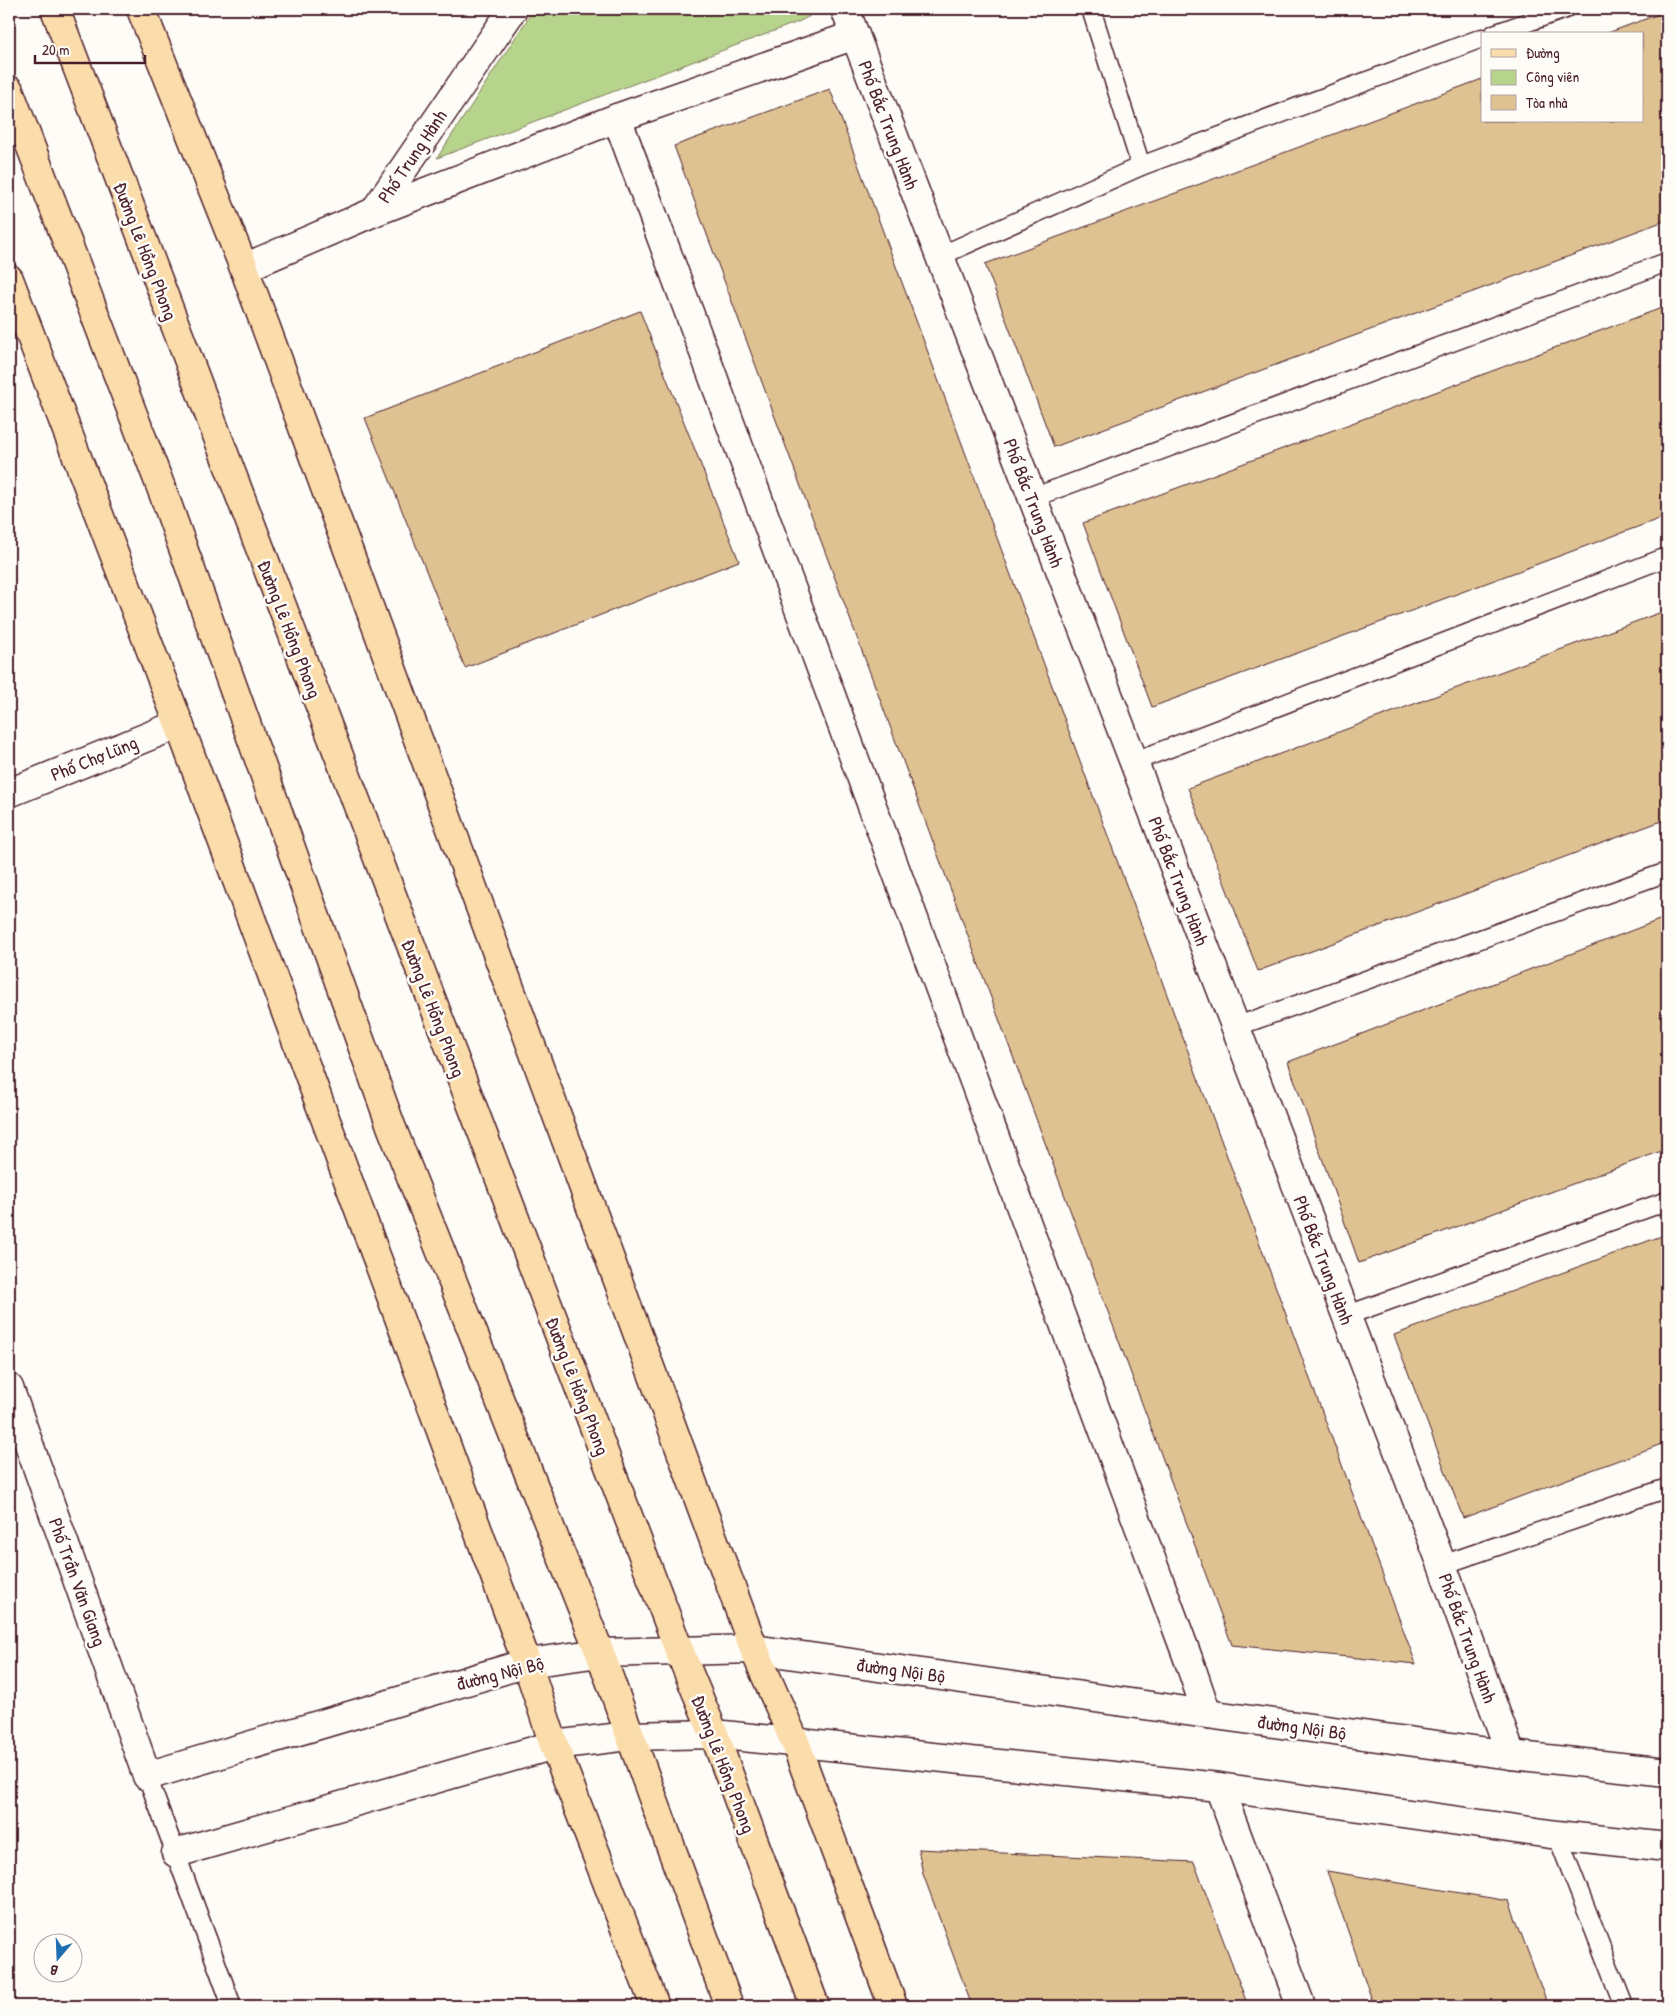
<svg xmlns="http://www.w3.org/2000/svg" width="1676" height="2015" font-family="'Patrick Hand',sans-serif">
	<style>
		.green { fill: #b7d48c; stroke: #807a5c }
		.building { fill: #dec292; stroke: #4a1f2b }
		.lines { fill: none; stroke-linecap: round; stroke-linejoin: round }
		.lane-casing { stroke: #4a1f2b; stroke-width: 21 }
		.street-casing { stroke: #4a1f2b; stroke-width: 31 }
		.secondary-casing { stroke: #4a1f2b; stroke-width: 31 }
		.primary-casing { stroke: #4a1f2b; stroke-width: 31 }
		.lane { stroke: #fdfcf7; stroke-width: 18 }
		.street { stroke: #fdfcf7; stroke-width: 28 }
		.secondary { stroke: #fdfcf7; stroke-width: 28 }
		.primary { stroke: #fbdcab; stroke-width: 28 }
		.labels { text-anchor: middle; stroke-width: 5; stroke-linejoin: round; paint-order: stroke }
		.street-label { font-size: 19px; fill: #4a1f2b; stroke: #fdfcf7 }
	</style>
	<rect width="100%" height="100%" fill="#fdfcf7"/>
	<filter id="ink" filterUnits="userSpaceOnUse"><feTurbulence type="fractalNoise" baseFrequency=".02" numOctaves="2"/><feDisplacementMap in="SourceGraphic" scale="10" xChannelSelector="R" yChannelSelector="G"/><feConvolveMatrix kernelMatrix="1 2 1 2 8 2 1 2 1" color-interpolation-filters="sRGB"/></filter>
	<g filter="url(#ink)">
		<polygon class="green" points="534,9 813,9 810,16 798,22 437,158"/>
		<g class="building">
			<polygon points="1667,11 1667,220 1054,447 985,264 1482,79 1482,121 1642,121 1642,34 1605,34"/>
			<polygon points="830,89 1416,1664 1232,1645 674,146"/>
			<polygon points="1667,306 1667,516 1152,707 1083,523"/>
			<polygon points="640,311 739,561 465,668 365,418"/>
			<polygon points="1667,610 1667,819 1258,971 1188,788"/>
			<polygon points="1667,917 1667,1149 1359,1263 1288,1062"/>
			<polygon points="1667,1234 1667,1442 1463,1518 1394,1335"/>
			<polygon points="918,1849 1194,1862 1248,2006 972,2006 923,1874"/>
			<polygon points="1327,1871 1509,1901 1548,2006 1374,2006"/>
		</g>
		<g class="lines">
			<defs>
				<g id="lane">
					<polyline points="1091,9 1141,166"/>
					<polyline points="1494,34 1565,9"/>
					<polyline points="940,256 1141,166 1482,38"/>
					<polyline points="1032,498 1667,262"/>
					<polyline points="1133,762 1667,557"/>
					<polyline points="1235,1027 1667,872"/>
					<polyline points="1345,1316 1667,1201"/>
					<polyline points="1442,1565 1667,1488"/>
					<polyline points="147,1776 232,2006"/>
					<polyline points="1557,1835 1624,2006"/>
				</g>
				<g id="street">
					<polyline points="845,9 1442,1565 1511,1755"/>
					<polyline points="617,118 1189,1661 1207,1714"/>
					<polyline points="374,212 617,118 855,35"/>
					<polyline points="244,268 374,212 513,9"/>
					<polyline points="9,1388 147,1776 527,1663 600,1653 754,1649 1207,1714 1511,1755 1667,1772"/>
					<polyline points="1219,1787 1301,2006"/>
					<polyline points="176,1853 554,1745 629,1736 714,1734 1219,1787 1557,1835 1667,1847"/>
				</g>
				<polyline id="secondary" points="9,793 179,724"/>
				<g id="primary">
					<polyline points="55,9 679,1650 714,1734 815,2006"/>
					<polyline points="141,9 244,268 754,1649 795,1742 893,2006"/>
					<polyline points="9,90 165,498 391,1126 600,1653 729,2006"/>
					<polyline points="9,279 179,724 527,1663 554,1745 655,2006"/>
				</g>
			</defs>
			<use href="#lane" class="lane-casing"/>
			<use href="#street" class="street-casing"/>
			<use href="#secondary" class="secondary-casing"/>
			<use href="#primary" class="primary-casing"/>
			<use href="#lane" class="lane"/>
			<use href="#street" class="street"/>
			<use href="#secondary" class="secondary"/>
			<use href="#primary" class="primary"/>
		</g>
	</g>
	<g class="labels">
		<g class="street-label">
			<text transform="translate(889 125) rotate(69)" y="7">Phố Bắc Trung Hành</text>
			<text transform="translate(412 156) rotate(-56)" y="7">Phố Trung Hành</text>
			<text transform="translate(146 251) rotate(69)" y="7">Đường Lê Hồng Phong</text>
			<text transform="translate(1034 503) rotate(69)" y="7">Phố Bắc Trung Hành</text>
			<text transform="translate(290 629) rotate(69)" y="7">Đường Lê Hồng Phong</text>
			<text transform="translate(94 758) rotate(-22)" y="7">Phố Chợ Lũng</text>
			<text transform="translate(1179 881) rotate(69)" y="7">Phố Bắc Trung Hành</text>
			<text transform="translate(434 1008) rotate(69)" y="7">Đường Lê Hồng Phong</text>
			<text transform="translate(1324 1260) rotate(69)" y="7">Phố Bắc Trung Hành</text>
			<text transform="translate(578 1386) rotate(69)" y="7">Đường Lê Hồng Phong</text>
			<text transform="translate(78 1582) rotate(70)" y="7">Phố Trần Văn Giang</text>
			<text transform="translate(1468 1638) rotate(70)" y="7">Phố Bắc Trung Hành</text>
			<text transform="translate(901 1670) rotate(8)" y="7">đường Nội Bộ</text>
			<text transform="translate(500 1673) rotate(-14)" y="7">đường Nội Bộ</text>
			<text transform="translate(1302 1727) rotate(8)" y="7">đường Nội Bộ</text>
			<text transform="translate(724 1764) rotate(69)" y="7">Đường Lê Hồng Phong</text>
		</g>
	</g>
	<rect width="1676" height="2015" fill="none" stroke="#fdfcf7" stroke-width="30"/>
	<rect x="15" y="15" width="1646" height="1985" fill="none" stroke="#4a1f2b" stroke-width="2" filter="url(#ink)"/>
	<rect x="1481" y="32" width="162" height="90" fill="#fdfcf7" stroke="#b5a4a5"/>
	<rect x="1491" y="49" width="25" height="8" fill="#fbdcab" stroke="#b5a4a5"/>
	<text x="1526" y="58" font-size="15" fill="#4a1f2b">Đường</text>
	<rect x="1491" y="70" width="25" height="15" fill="#b7d48c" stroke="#b5a4a5"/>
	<text x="1526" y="82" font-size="15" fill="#4a1f2b">Công viên</text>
	<rect x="1491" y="95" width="25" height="15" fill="#dec292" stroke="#b5a4a5"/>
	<text x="1526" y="108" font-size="15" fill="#4a1f2b">Tòa nhà</text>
	<g transform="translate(58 1958) rotate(199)"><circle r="24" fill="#fdfcf7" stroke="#b5a4a5"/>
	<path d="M0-4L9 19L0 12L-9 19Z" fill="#1f6fb2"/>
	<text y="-8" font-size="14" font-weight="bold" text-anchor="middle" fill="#4a1f2b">B</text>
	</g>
	<path d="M35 55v8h110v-8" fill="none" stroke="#4a1f2b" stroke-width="2.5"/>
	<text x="42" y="55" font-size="15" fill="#4a1f2b" stroke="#fdfcf7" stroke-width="4" paint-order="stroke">20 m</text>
</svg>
